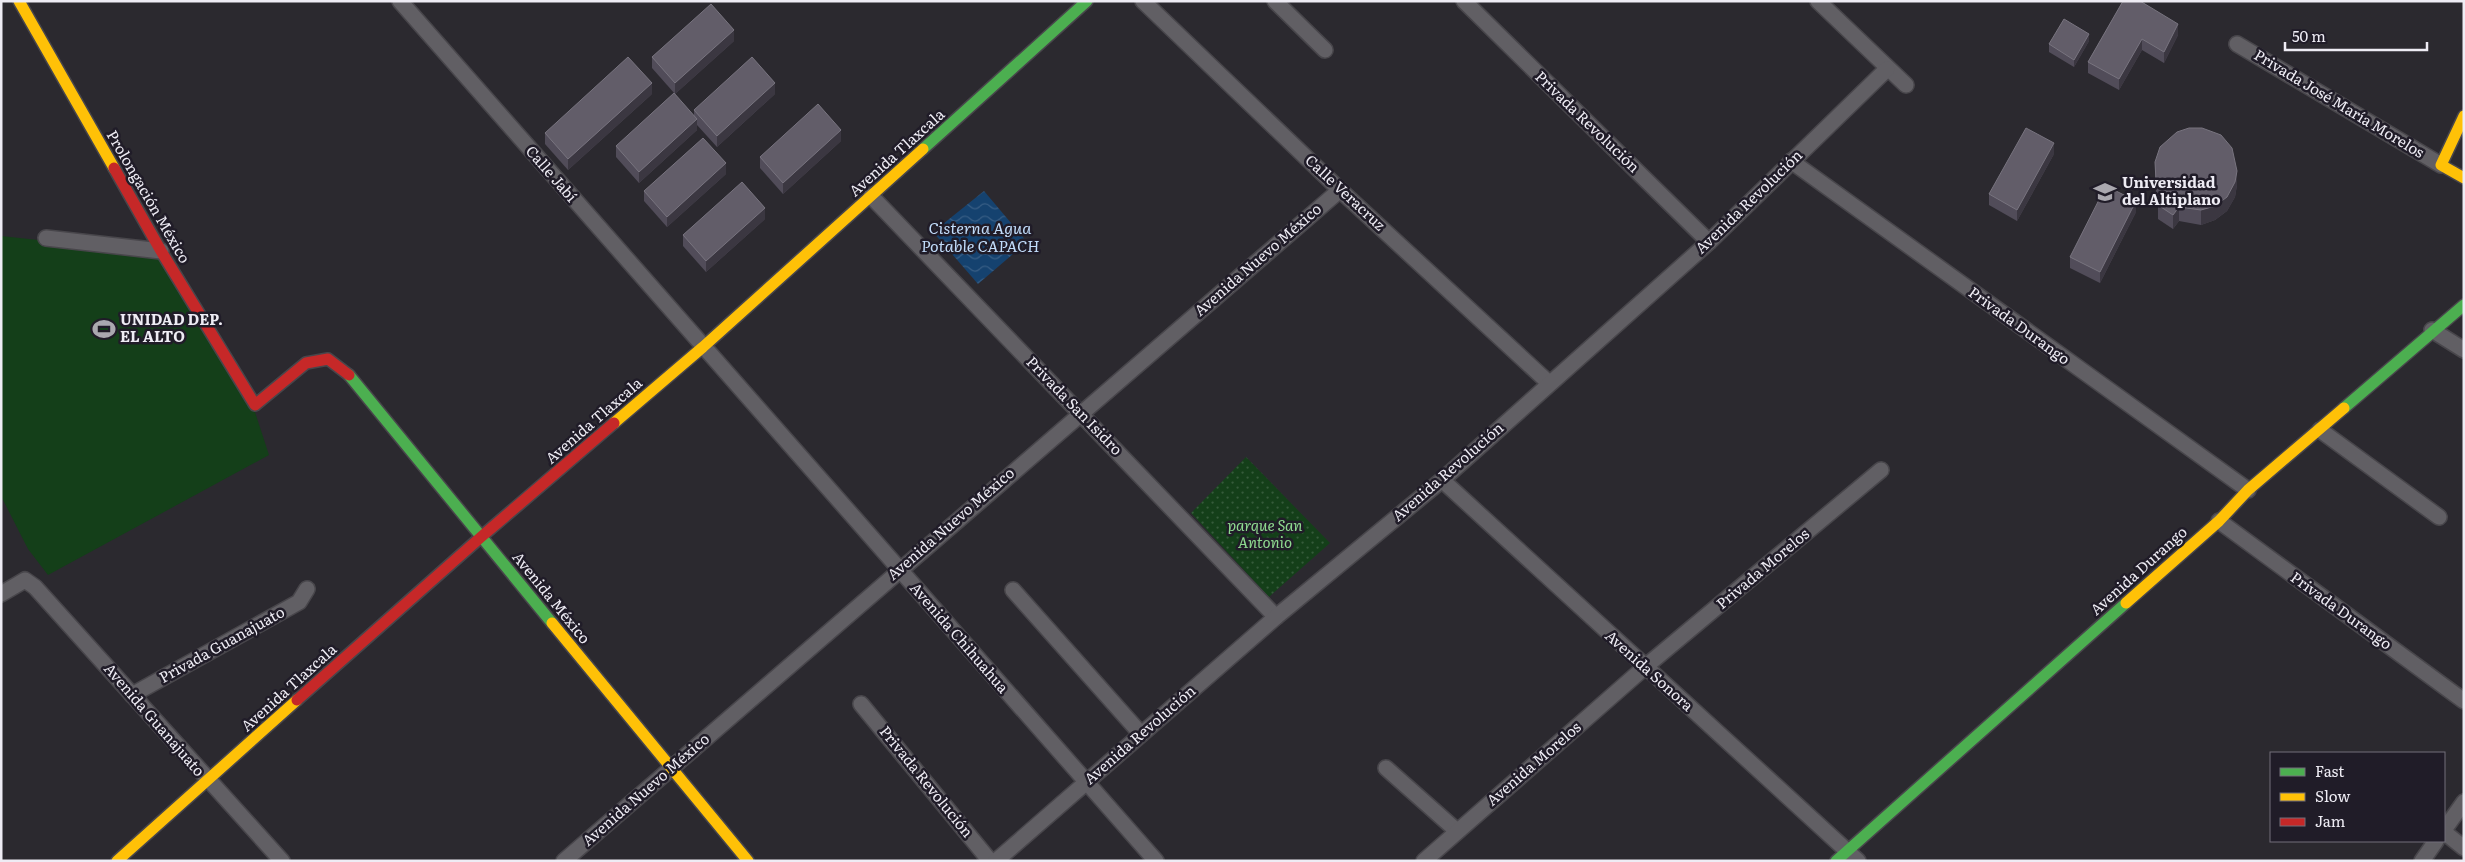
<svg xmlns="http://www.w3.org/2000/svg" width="2465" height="862" font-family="Literata,serif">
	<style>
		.grass { fill: #143f19 }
		.park { fill: url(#park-dots) }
		.water { fill: url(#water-waves) }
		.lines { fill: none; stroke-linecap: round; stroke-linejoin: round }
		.street-casing { stroke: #48464b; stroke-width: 18 }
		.fast-casing { stroke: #48464b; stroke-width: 14 }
		.slow-casing { stroke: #48464b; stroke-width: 14 }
		.jam-casing { stroke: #48464b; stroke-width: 14 }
		.street { stroke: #615f64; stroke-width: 15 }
		.fast { stroke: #4caf50; stroke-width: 11 }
		.slow { stroke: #ffc107; stroke-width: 11 }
		.jam { stroke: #c62828; stroke-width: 11 }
		.wall { fill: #514c59 }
		.shaded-wall { fill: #3b3741 }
		.building { fill: #625d69; stroke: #78747f }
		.labels { text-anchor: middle; stroke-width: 5; stroke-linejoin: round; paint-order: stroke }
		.street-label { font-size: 15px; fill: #eeecf4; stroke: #201c28 }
		.poi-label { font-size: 15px; font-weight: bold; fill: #eeecf4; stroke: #201c28; text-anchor: start }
		.park-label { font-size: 15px; font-style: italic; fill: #8ed98f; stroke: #201c28 }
		.water-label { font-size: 16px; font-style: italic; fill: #c1dcfa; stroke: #201c28 }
	</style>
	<defs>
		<pattern id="park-dots" width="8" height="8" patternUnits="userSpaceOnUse" patternTransform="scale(1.25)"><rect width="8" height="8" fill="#143f19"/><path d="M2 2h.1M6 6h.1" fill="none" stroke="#365b3b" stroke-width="1.8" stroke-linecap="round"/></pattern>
		<pattern id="water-waves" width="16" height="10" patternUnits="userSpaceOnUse" patternTransform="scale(1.25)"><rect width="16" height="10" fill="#15426f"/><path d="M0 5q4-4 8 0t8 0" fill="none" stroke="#375d84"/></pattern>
	</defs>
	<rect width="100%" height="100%" fill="#2b292f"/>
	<polygon class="grass" points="1,236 160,253 253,406 269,455 48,575 28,549 1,496"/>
	<polygon class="park" points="1246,457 1330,543 1269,597 1191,513"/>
	<polygon class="water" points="984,191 1027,242 978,284 933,232"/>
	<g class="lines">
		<defs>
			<g id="street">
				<polyline points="400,1 1156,861"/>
				<polyline points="1143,1 1340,190 1549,383"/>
				<polyline points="1275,1 1325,50"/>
				<polyline points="1464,1 1709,242"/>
				<polyline points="1818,1 1906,85"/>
				<polyline points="2237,44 2441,165"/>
				<polyline points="1791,161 2248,490"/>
				<polyline points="871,196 1276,617"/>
				<polyline points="46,238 161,251"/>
				<polyline points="2432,330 2464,350"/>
				<polyline points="2320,430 2439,517"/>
				<polyline points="1442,480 1858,861"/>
				<polyline points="2219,521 2464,701"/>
				<polyline points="1013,590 1141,734"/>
				<polyline points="1,594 25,580 35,587 282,861"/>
				<polyline points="132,695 299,602 307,589"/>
				<polyline points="861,704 990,861"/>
				<polyline points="1386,768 1457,831"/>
				<polyline points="2444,830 2464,802"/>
				<polyline points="2444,832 2464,848"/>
				<polyline points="564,861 1340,190"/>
				<polyline points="996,861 1276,617 1442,480 1709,242 1887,69"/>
				<polyline points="1424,861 1645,667 1881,470"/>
				<polyline points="2422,861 2436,841"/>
			</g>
			<g id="fast">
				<polyline points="923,149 1087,1"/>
				<polyline points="349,375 552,623"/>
				<polyline points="2344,408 2464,305"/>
				<polyline points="1836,861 2126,603"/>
			</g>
			<g id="slow">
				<polyline points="19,1 114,168"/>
				<polyline points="2464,116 2441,165 2464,178"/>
				<polyline points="614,423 703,347 923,149"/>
				<polyline points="2126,603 2219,521 2248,490 2344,408"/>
				<polyline points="552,623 748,861"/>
				<polyline points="117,861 297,700"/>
			</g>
			<g id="jam">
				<polyline points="114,168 161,251 255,405 306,363 328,359 349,375"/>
				<polyline points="297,700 481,537 614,423"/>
			</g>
		</defs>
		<use href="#street" class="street-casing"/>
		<use href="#fast" class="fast-casing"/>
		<use href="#slow" class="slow-casing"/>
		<use href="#jam" class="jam-casing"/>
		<use href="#street" class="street"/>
		<use href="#fast" class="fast"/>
		<use href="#slow" class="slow"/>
		<use href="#jam" class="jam"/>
	</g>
	<g class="wall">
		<polygon points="2123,1 2178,35 2164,63 2142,50 2119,90 2088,73 2088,62"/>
		<polygon points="734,41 675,94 652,68 652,57"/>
		<polygon points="2089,41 2074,67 2049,52 2049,44"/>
		<polygon points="652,94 568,170 545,144 545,133"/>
		<polygon points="775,94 717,147 697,125 697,130 639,183 616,157 616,146 694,115 694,110"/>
		<polygon points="841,141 783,194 760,168 760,157"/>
		<polygon points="2054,154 2017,221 1989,205 1989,194"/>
		<polygon points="2155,162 2237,185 2235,197 2227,211 2215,220 2201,225 2179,221 2173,229 2158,219 2158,205 2159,202 2156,195"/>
		<polygon points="726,174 667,227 644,201 644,191"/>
		<polygon points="2136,212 2100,283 2070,268 2070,257"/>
		<polygon points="765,219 706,272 683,246 683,235"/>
	</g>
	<g class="shaded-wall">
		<polygon points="2178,24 2178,35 2164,63 2164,52"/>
		<polygon points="734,30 734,41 675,94 675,83"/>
		<polygon points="2089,34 2089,41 2074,67 2074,60"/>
		<polygon points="2142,39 2142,50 2119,90 2119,79"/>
		<polygon points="652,83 652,94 568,170 568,159"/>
		<polygon points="775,83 775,94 717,147 717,136"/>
		<polygon points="697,119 697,130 639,183 639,172"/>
		<polygon points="841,130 841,141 783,194 783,183"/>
		<polygon points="2054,143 2054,154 2017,221 2017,210"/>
		<polygon points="726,163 726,174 667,227 667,217"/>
		<polygon points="2237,171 2237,185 2235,197 2227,211 2215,220 2201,225 2201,210"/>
		<polygon points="2136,201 2136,212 2100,283 2100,272"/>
		<polygon points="2179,207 2179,221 2173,229 2173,215"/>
		<polygon points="765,208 765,219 706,272 706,261"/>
	</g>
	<g class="building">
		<polygon points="2123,1 2140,1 2178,24 2164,52 2142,39 2119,79 2088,62"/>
		<polygon points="711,4 734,30 675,83 652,57"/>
		<polygon points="2064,19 2089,34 2074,60 2049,44"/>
		<polygon points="628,57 652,83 568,159 545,133"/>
		<polygon points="752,57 775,83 717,136 694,110"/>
		<polygon points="674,93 697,119 639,172 616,146"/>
		<polygon points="818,104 841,130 783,183 760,157"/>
		<polygon points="2026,128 2054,143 2017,210 1989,194"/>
		<polygon points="2189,128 2202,128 2221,135 2232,148 2237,171 2235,182 2227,197 2215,206 2201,210 2179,207 2173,215 2158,205 2162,194 2156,181 2155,162 2160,147 2177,132"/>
		<polygon points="703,138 726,163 667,217 644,191"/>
		<polygon points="742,182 765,208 706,261 683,235"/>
		<polygon points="2106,186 2136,201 2100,272 2070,257"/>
	</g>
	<defs>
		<symbol id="university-bare" viewBox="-9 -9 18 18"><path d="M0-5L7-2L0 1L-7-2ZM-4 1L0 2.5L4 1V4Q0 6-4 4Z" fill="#aaa8af" stroke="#201c28" stroke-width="2.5" paint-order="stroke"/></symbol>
		<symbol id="stadium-bare" viewBox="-9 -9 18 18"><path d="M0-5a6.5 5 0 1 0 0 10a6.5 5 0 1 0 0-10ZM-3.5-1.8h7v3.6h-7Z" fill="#aaa8af" stroke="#201c28" stroke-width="2.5" paint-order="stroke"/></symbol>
	</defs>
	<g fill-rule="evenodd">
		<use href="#university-bare" x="2089" y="176" width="32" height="32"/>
		<use href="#stadium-bare" x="88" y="313" width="32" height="32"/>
	</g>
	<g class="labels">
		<g class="street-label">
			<text transform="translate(2339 104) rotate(31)" y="5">Privada José María Morelos</text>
			<text transform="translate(1587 122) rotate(44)" y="5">Privada Revolución</text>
			<text transform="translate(897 153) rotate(-42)" y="5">Avenida Tlaxcala</text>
			<text transform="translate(551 174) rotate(49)" y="5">Calle Jabí</text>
			<text transform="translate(1345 193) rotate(43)" y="5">Calle Veracruz</text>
			<text transform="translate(148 197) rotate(60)" y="5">Prolongación México</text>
			<text transform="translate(1749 202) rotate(-44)" y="5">Avenida Revolución</text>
			<text transform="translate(1258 260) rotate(-41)" y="5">Avenida Nuevo México</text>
			<text transform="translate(2019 326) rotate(36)" y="5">Privada Durango</text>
			<text transform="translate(1074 406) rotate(46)" y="5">Privada San Isidro</text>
			<text transform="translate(594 421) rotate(-41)" y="5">Avenida Tlaxcala</text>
			<text transform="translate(1448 472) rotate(-41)" y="5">Avenida Revolución</text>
			<text transform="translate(951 524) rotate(-41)" y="5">Avenida Nuevo México</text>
			<text transform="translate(1763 569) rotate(-40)" y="5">Privada Morelos</text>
			<text transform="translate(2139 571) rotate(-42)" y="5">Avenida Durango</text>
			<text transform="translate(551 598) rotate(51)" y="5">Avenida México</text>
			<text transform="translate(2341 611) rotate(36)" y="5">Privada Durango</text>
			<text transform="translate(959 638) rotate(49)" y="5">Avenida Chihuahua</text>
			<text transform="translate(222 645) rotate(-29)" y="5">Privada Guanajuato</text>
			<text transform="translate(1649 671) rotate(42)" y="5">Avenida Sonora</text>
			<text transform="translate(289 688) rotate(-42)" y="5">Avenida Tlaxcala</text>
			<text transform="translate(154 720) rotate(49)" y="5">Avenida Guanajuato</text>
			<text transform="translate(1140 735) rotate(-41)" y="5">Avenida Revolución</text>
			<text transform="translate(1534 764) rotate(-41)" y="5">Avenida Morelos</text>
			<text transform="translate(926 782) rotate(51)" y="5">Privada Revolución</text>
			<text transform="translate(646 790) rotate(-41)" y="5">Avenida Nuevo México</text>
		</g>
		<g class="poi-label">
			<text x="2122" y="188">Universidad<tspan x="2122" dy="17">del Altiplano</tspan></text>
			<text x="120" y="325">UNIDAD DEP.<tspan x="120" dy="17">EL ALTO</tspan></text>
		</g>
		<g class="park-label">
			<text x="1265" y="531">parque San<tspan x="1265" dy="17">Antonio</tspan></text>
		</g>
		<g class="water-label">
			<text x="980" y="234">Cisterna Agua<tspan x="980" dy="18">Potable CAPACH</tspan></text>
		</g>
	</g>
	<rect width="2465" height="862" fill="none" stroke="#eeecf4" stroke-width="5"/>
	<rect x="2270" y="752" width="175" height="90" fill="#201c28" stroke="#726f7a"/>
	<rect x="2280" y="768" width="25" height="8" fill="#4caf50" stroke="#726f7a"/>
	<text x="2315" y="777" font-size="15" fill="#eeecf4">Fast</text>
	<rect x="2280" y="793" width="25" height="8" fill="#ffc107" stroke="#726f7a"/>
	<text x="2315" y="802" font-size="15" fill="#eeecf4">Slow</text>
	<rect x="2280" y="818" width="25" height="8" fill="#c62828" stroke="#726f7a"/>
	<text x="2315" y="827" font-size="15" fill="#eeecf4">Jam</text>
	<path d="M2285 42v8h142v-8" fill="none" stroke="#eeecf4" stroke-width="2.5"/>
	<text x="2292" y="42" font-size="15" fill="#eeecf4" stroke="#201c28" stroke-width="4" paint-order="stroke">50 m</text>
</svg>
